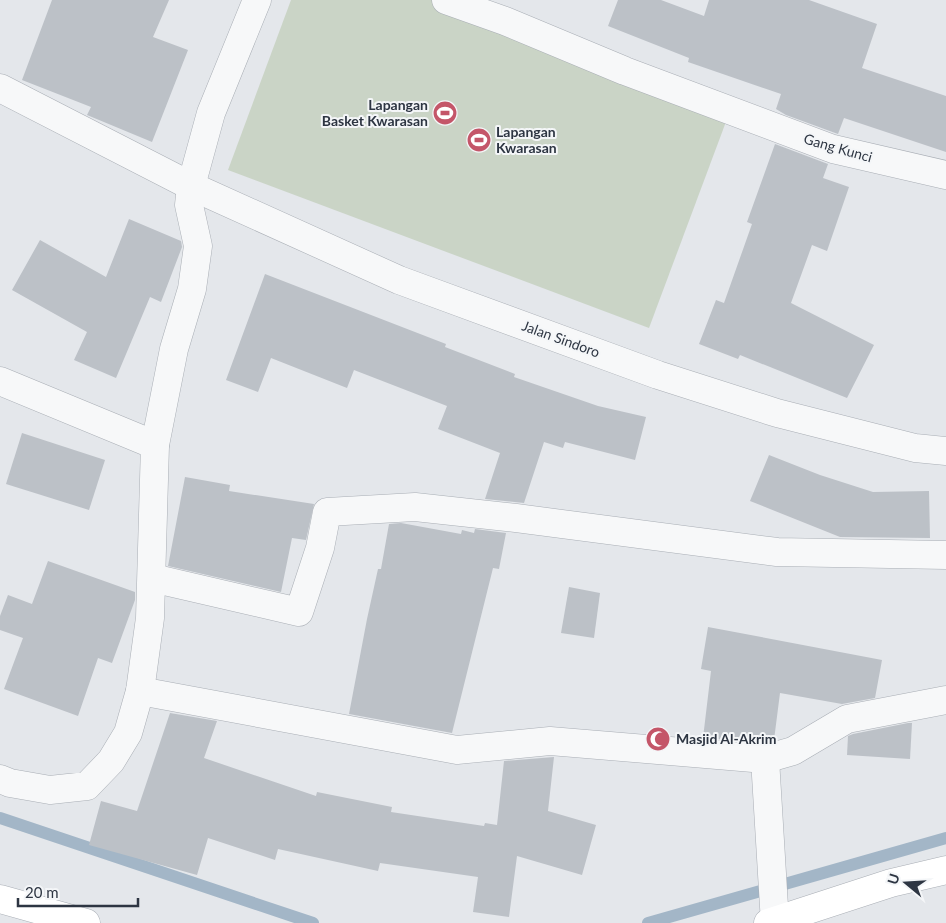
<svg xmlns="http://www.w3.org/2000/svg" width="946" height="923" font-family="Lato,sans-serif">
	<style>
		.green { fill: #cad4c6 }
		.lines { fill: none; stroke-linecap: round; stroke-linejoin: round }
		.stream { stroke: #a3b6c7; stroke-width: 12 }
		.building { fill: #bcc1c7 }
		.street-casing { stroke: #a9aeb5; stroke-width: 29 }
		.secondary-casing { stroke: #a9aeb5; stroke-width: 29 }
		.street { stroke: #f7f8f9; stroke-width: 28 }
		.secondary { stroke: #fff; stroke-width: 28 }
		.labels { text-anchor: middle; stroke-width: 4; stroke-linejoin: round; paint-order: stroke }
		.poi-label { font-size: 14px; font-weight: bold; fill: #2d3542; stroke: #f4f6f8; text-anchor: start }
		.street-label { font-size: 14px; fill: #2d3542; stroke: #f4f6f8 }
	</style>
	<rect width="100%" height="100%" fill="#e4e7eb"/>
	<polygon class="green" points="291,0 433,0 730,111 649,328 228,170"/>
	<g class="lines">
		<g class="stream">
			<polyline points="0,818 313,923"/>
			<polyline points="648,923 946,838"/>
		</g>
	</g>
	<g class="building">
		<polygon points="52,0 169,0 153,37 188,50 152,142 87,115 91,107 22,80"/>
		<polygon points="618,0 661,0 704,16 709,0 809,0 877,24 862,68 946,96 946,152 844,118 838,134 786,115 776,109 781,94 688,62 689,58 608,26"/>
		<polygon points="775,144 828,164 823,178 849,187 827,251 812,245 791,303 874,345 847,398 740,355 738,359 699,344 716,300 724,303 752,224 747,222"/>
		<polygon points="129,219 181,241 182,247 161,302 150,297 116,378 74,360 87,332 12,290 40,240 106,277"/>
		<polygon points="265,274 446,344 445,347 515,374 514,377 598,406 646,417 635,460 565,442 563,448 544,442 524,503 485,499 500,453 438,429 447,406 354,370 347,388 271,358 258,392 226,380"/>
		<polygon points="22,433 105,460 89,510 6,484"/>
		<polygon points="769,455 820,475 873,492 929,491 930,538 840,537 750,501"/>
		<polygon points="185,477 230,485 229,491 314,504 306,540 292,538 281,592 168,566"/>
		<polygon points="401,523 461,534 462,530 474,533 475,529 506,533 499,569 493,568 452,733 349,714 367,619 378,569 381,569 389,524"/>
		<polygon points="48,561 135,592 135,600 112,663 98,658 78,716 4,689 23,638 0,630 0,616 8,595 32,604"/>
		<polygon points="569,587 600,593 594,638 561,633"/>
		<polygon points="708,627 882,660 875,698 842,704 780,693 774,740 763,743 703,738 711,671 701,669"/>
		<polygon points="170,713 217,721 204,758 316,796 317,792 392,807 391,812 484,826 485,823 497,825 504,761 554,757 548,811 596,825 582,875 517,856 509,917 473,912 478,877 380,863 378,871 278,849 275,860 208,838 197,875 89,845 101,801 137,811"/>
		<polygon points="908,723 912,723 910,759 847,755 848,736 853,734"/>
	</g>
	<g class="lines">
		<defs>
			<g id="street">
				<polyline points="446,0 505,21 625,71 833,149 946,175"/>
				<polyline points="0,88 191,186 399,280 658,375 777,413 915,448 946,451"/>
				<polyline points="0,381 155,445"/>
				<polyline points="152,578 299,612 320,548 327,512 415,507 516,518 777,552 946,555"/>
				<polyline points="140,691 457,750 550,741 765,759 793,751 847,719 946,700"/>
				<polyline points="765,759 775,923"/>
				<polyline points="0,779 10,783 50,790 87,786 111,761 128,733 140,691 150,618 155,445 174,349 192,289 198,246 189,205 191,186 211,113 257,0"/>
			</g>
			<g id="secondary">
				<polyline points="0,899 86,923"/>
				<polyline points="768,923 891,883 946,870"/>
			</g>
		</defs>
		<use href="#street" class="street-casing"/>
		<use href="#secondary" class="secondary-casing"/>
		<use href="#street" class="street"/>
		<use href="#secondary" class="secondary"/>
	</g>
	<defs>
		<symbol id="stadium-disc" viewBox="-11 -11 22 22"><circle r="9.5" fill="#c45669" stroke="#f4f6f8"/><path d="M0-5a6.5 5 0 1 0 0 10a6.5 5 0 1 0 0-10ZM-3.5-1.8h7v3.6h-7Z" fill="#fff"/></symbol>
		<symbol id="mosque-disc" viewBox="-11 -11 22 22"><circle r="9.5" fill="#c45669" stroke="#f4f6f8"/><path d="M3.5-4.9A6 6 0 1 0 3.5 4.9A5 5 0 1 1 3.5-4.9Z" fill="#fff"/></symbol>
	</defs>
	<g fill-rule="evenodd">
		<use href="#stadium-disc" x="431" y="99" width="28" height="28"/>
		<use href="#stadium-disc" x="465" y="126" width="28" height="28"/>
		<use href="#mosque-disc" x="644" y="725" width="28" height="28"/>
	</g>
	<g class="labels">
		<g class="poi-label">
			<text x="428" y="110" text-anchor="end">Lapangan<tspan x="428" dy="16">Basket Kwarasan</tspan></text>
			<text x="496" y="137">Lapangan<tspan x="496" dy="16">Kwarasan</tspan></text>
			<text x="676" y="744">Masjid Al-Akrim</text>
		</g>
		<g class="street-label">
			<text transform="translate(838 148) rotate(16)" y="5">Gang Kunci</text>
			<text transform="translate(561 339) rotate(20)" y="5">Jalan Sindoro</text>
		</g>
	</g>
	<g transform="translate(906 883) rotate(288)" stroke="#f4f6f8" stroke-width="4" paint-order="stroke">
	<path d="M0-4L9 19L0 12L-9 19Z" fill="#2d3542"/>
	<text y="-8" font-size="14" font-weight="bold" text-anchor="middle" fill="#2d3542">U</text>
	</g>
	<path d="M18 898v8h120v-8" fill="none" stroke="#2d3542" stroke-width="2.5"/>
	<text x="25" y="898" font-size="15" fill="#2d3542" stroke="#f4f6f8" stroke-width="4" paint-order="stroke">20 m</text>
</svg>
